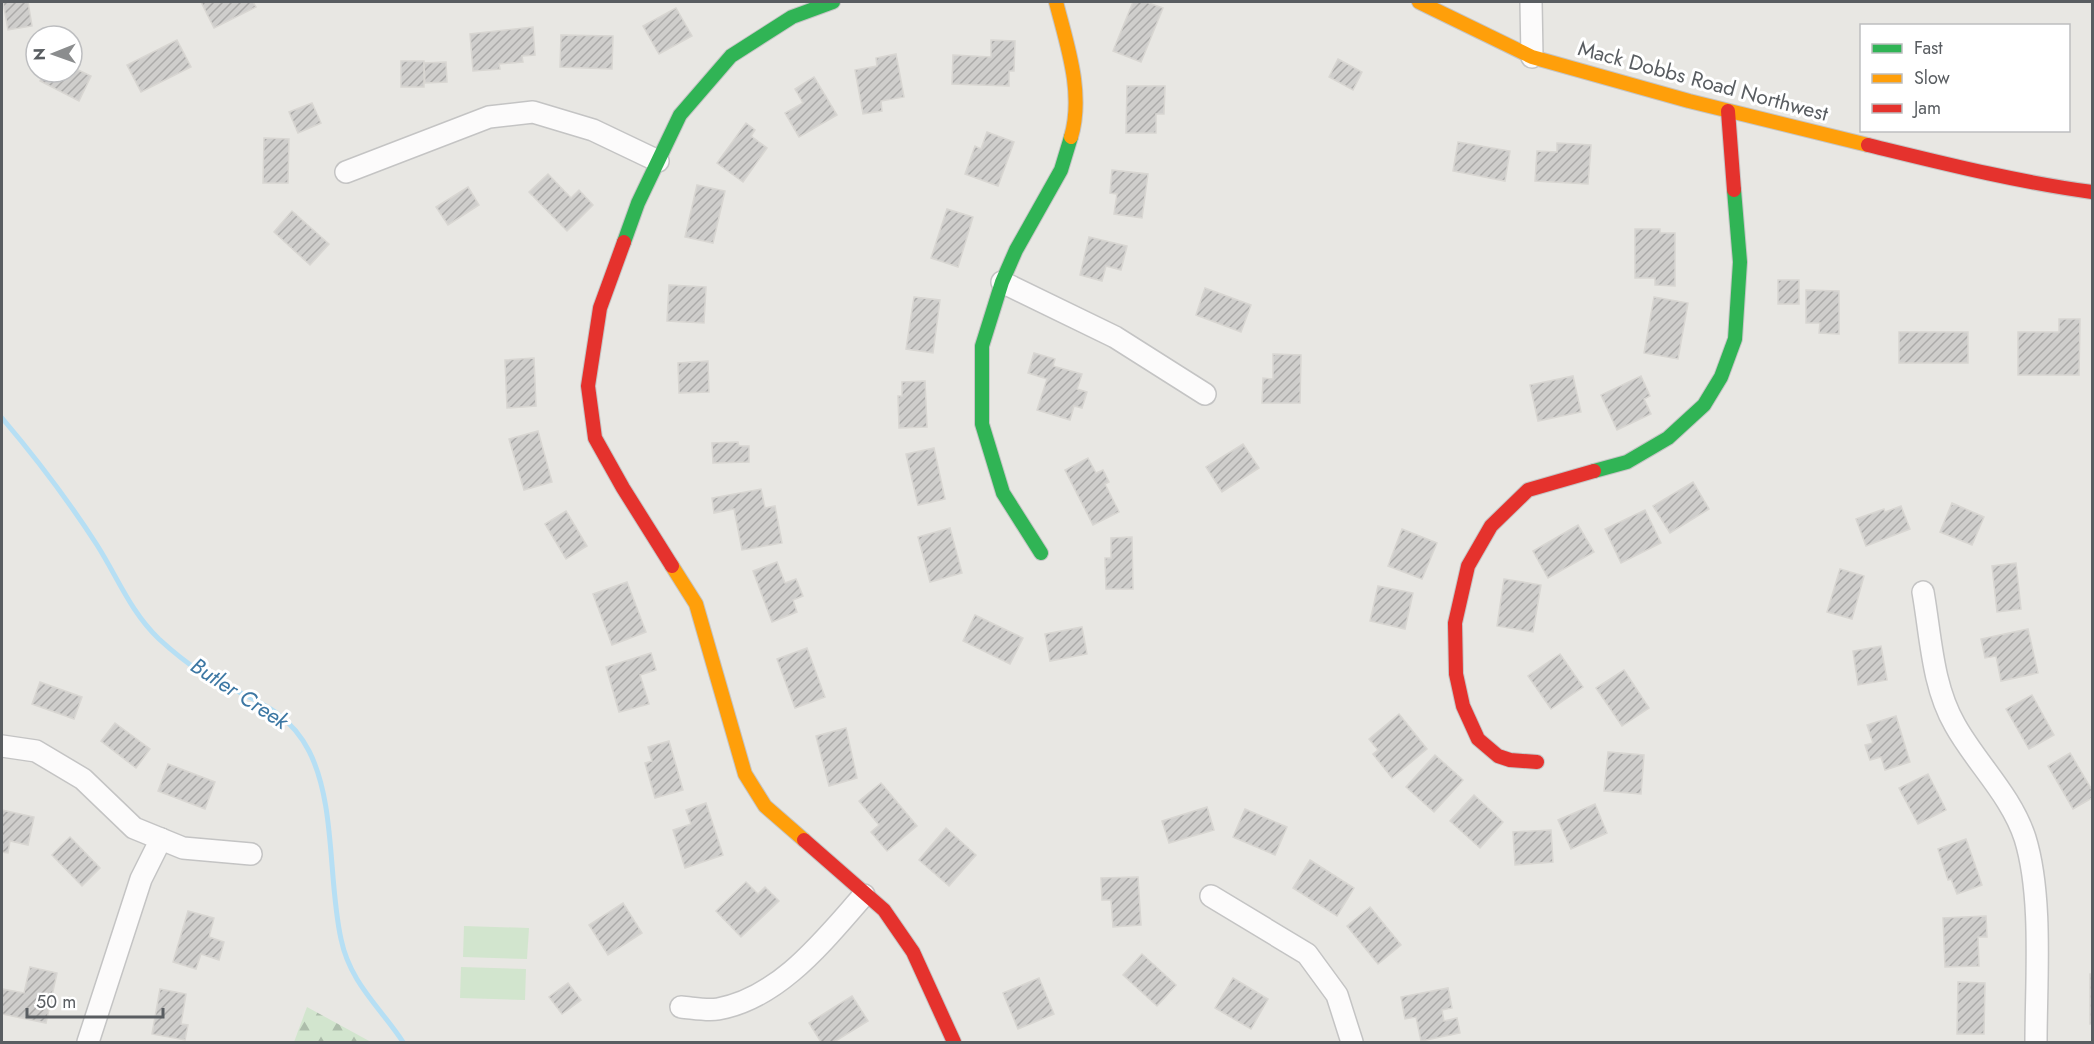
<svg xmlns="http://www.w3.org/2000/svg" width="2094" height="1044" font-family="Jost,sans-serif">
	<style>
		.grass { fill: #d2e5ce }
		.forest { fill: url(#forest-firs) }
		.lines { fill: none; stroke-linecap: round; stroke-linejoin: round }
		.stream { stroke: #b6dff4; stroke-width: 5 }
		.building { fill: url(#building-hatch); stroke: #d8d6d2; stroke-width: 1.5 }
		.street-casing { stroke: #c4c4c4; stroke-width: 24 }
		.fast-casing { stroke: #c5c5c5; stroke-width: 16 }
		.slow-casing { stroke: #c5c5c5; stroke-width: 16 }
		.jam-casing { stroke: #c5c5c5; stroke-width: 16 }
		.street { stroke: #fcfbfb; stroke-width: 21 }
		.fast { stroke: #30b455; stroke-width: 14 }
		.slow { stroke: #ff9f0a; stroke-width: 14 }
		.jam { stroke: #e5322d; stroke-width: 14 }
		.labels { text-anchor: middle; stroke-width: 6; stroke-linejoin: round; paint-order: stroke }
		.street-label { font-size: 21px; fill: #595d61; stroke: #fff }
		.water-label { font-size: 22px; font-style: italic; fill: #3c77a3; stroke: #fff }
	</style>
	<defs>
		<pattern id="forest-firs" width="22" height="20" patternUnits="userSpaceOnUse" patternTransform="scale(1.5)"><rect width="22" height="20" fill="#d2e5ce"/><path d="M5 1l3.5 6h-7zM16 11l3.5 6h-7z" fill="#adbdab"/></pattern>
		<pattern id="building-hatch" width="6" height="6" patternUnits="userSpaceOnUse" patternTransform="scale(1.5)"><rect width="6" height="6" fill="#cfcecc"/><path d="M-1 1l2-2M0 6l6-6M5 7l2-2" fill="none" stroke="#abaaa9"/></pattern>
	</defs>
	<rect width="100%" height="100%" fill="#e8e7e3"/>
	<g class="grass">
		<polygon points="464,926 529,928 527,959 463,957"/>
		<polygon points="461,967 526,969 525,1000 460,998"/>
	</g>
	<polygon class="forest" points="307,1007 371,1042 294,1042"/>
	<g class="lines">
		<path class="stream" d="M2 418C36 458 68 500 97 545 118 578 130 611 159 639 172 651 187 663 202 673 244 698 285 704 309 751 336 804 328 881 341 939 350 983 380 1007 403 1042"/>
	</g>
	<g class="building">
		<polygon points="3,2 28,2 32,26 8,30"/>
		<polygon points="201,2 253,2 256,7 214,28"/>
		<polygon points="1133,2 1146,2 1163,8 1141,62 1113,51"/>
		<polygon points="676,8 692,36 659,54 643,26"/>
		<polygon points="533,27 535,55 522,56 523,62 499,64 500,69 473,71 470,34"/>
		<polygon points="561,35 613,36 612,69 560,67"/>
		<polygon points="177,40 191,67 141,92 127,65"/>
		<polygon points="991,40 1015,41 1014,71 1009,71 1009,86 952,84 953,55 991,57"/>
		<polygon points="896,54 904,97 881,101 882,111 863,114 855,70 877,66 876,58"/>
		<polygon points="1338,59 1362,72 1353,90 1329,77"/>
		<rect x="401" y="61" width="23" height="26"/>
		<polygon points="446,62 447,82 425,83 424,63"/>
		<polygon points="72,67 91,76 79,101 40,81 44,72 72,72"/>
		<polygon points="814,77 837,115 799,137 785,113 803,103 795,89"/>
		<polygon points="1127,86 1165,86 1164,114 1156,114 1156,133 1126,133"/>
		<polygon points="312,103 321,123 298,133 289,112"/>
		<polygon points="746,123 755,130 751,136 767,148 743,182 717,163"/>
		<polygon points="987,132 1014,142 998,186 965,174 975,146 981,149"/>
		<polygon points="264,138 289,139 288,183 263,183"/>
		<polygon points="1458,142 1510,151 1505,181 1453,171"/>
		<polygon points="1557,143 1591,145 1588,184 1535,181 1537,151 1557,152"/>
		<polygon points="1112,170 1148,174 1142,218 1114,214 1117,194 1110,193"/>
		<polygon points="548,174 571,198 579,190 593,205 567,231 529,192"/>
		<polygon points="697,185 725,191 713,243 685,237"/>
		<polygon points="468,187 479,205 448,225 436,207"/>
		<polygon points="947,209 973,217 958,267 931,258"/>
		<polygon points="292,211 329,244 310,265 274,232"/>
		<polygon points="1635,229 1660,229 1660,233 1675,233 1675,286 1655,285 1655,278 1635,278"/>
		<polygon points="1089,237 1127,246 1121,270 1106,266 1102,281 1080,275"/>
		<rect x="1778" y="280" width="21" height="24"/>
		<polygon points="669,285 706,287 704,323 667,321"/>
		<polygon points="1205,288 1251,305 1241,332 1196,315"/>
		<polygon points="1806,290 1839,291 1839,334 1819,333 1820,323 1806,323"/>
		<polygon points="914,297 940,300 933,353 906,349"/>
		<polygon points="1654,297 1688,303 1678,359 1644,353"/>
		<polygon points="2059,319 2080,319 2079,375 2018,375 2018,332 2059,332"/>
		<rect x="1899" y="332" width="69" height="31"/>
		<polygon points="1034,353 1055,359 1053,366 1082,374 1077,389 1087,392 1082,408 1074,406 1070,420 1037,410 1047,379 1028,373"/>
		<polygon points="1273,354 1301,355 1300,403 1262,403 1263,378 1273,379"/>
		<polygon points="534,358 536,406 507,408 505,360"/>
		<polygon points="708,361 709,392 679,393 678,363"/>
		<polygon points="1573,376 1581,412 1538,421 1530,385"/>
		<polygon points="1641,376 1650,396 1644,399 1651,414 1617,430 1601,395"/>
		<polygon points="925,381 927,427 899,428 898,396 902,396 902,382"/>
		<polygon points="538,431 552,482 524,490 509,439"/>
		<polygon points="738,442 739,446 749,446 749,462 713,463 712,443"/>
		<polygon points="1243,444 1259,468 1222,492 1206,467"/>
		<polygon points="934,448 945,499 918,505 906,454"/>
		<polygon points="1088,458 1096,473 1103,470 1109,482 1105,484 1119,512 1093,525 1065,470"/>
		<polygon points="1693,482 1709,509 1670,533 1653,506"/>
		<polygon points="761,489 765,508 775,506 782,543 742,550 734,509 714,513 712,498"/>
		<polygon points="1952,503 1984,517 1972,545 1940,532"/>
		<polygon points="1901,506 1910,529 1866,546 1856,519 1884,509 1885,512"/>
		<polygon points="1645,510 1661,543 1621,563 1605,529"/>
		<polygon points="566,511 587,546 566,559 545,524"/>
		<polygon points="1578,525 1594,552 1548,578 1533,551"/>
		<polygon points="950,528 962,573 930,582 918,537"/>
		<polygon points="1402,529 1437,543 1422,579 1388,566"/>
		<polygon points="1132,537 1133,589 1106,589 1105,558 1111,558 1111,538"/>
		<polygon points="777,562 785,583 796,579 803,596 793,600 797,612 772,622 753,571"/>
		<polygon points="2016,563 2021,609 1997,612 1992,566"/>
		<polygon points="1840,569 1864,576 1852,619 1827,612"/>
		<polygon points="1504,579 1541,585 1533,632 1497,626"/>
		<polygon points="627,582 646,632 612,645 593,594"/>
		<polygon points="1378,586 1413,593 1405,629 1370,621"/>
		<polygon points="975,615 1023,638 1010,664 963,641"/>
		<polygon points="1082,627 1087,654 1050,661 1045,634"/>
		<polygon points="2028,629 2038,673 2001,681 1996,656 1985,658 1981,639"/>
		<polygon points="1881,646 1887,680 1858,685 1853,651"/>
		<polygon points="807,648 825,697 795,708 777,659"/>
		<polygon points="651,653 656,670 640,675 649,704 619,712 606,667"/>
		<polygon points="1560,654 1583,687 1551,709 1528,676"/>
		<polygon points="1624,670 1649,708 1622,726 1596,688"/>
		<polygon points="40,682 82,697 74,719 32,704"/>
		<polygon points="2032,695 2054,735 2029,749 2006,709"/>
		<polygon points="1399,714 1427,749 1392,778 1373,754 1378,750 1369,739"/>
		<polygon points="1896,716 1910,762 1885,770 1881,757 1870,760 1865,745 1873,743 1867,725"/>
		<polygon points="115,723 150,749 136,768 101,741"/>
		<polygon points="846,728 857,778 829,786 816,736"/>
		<polygon points="669,741 683,790 655,798 645,763 652,761 648,747"/>
		<polygon points="1608,752 1644,755 1641,794 1604,791"/>
		<polygon points="2070,753 2092,790 2092,798 2073,809 2048,766"/>
		<polygon points="1435,755 1463,780 1434,812 1406,787"/>
		<polygon points="168,764 215,782 205,809 158,791"/>
		<polygon points="1928,774 1946,810 1918,824 1899,788"/>
		<polygon points="881,783 917,826 887,851 871,832 879,825 859,801"/>
		<polygon points="1474,795 1503,822 1480,848 1450,821"/>
		<polygon points="706,803 723,855 685,868 673,830 691,824 686,810"/>
		<polygon points="1595,804 1607,833 1571,849 1558,820"/>
		<polygon points="1207,807 1214,830 1169,843 1162,821"/>
		<polygon points="1245,809 1287,827 1275,855 1233,837"/>
		<polygon points="2,810 34,817 28,845 10,841 8,853 2,852"/>
		<polygon points="946,828 976,855 949,886 919,860"/>
		<polygon points="1551,830 1553,862 1515,865 1513,832"/>
		<polygon points="70,837 100,868 82,886 52,855"/>
		<polygon points="1966,839 1982,885 1957,894 1951,879 1948,880 1938,849"/>
		<polygon points="1310,860 1354,888 1337,916 1293,888"/>
		<polygon points="1138,877 1141,925 1113,927 1111,900 1102,900 1101,878"/>
		<polygon points="746,882 758,894 765,887 779,901 741,937 716,911"/>
		<polygon points="623,903 642,933 608,955 589,925"/>
		<polygon points="1370,907 1401,945 1378,964 1347,926"/>
		<polygon points="188,911 214,918 209,937 224,942 219,960 201,954 196,969 173,962"/>
		<polygon points="1986,916 1987,937 1978,937 1979,966 1945,967 1943,918"/>
		<polygon points="1142,954 1176,985 1157,1006 1123,975"/>
		<polygon points="30,967 57,973 46,1023 2,1014 2,989 24,993"/>
		<rect x="2090" y="974" width="2" height="50"/>
		<polygon points="1039,978 1054,1014 1018,1029 1003,993"/>
		<polygon points="1233,978 1268,999 1251,1029 1215,1008"/>
		<polygon points="1958,982 1985,983 1984,1034 1957,1034"/>
		<polygon points="568,983 581,1000 562,1014 549,997"/>
		<polygon points="1448,988 1452,1008 1442,1010 1444,1021 1457,1018 1460,1033 1421,1041 1416,1017 1405,1019 1401,997"/>
		<polygon points="160,989 186,994 181,1024 188,1025 185,1040 152,1034"/>
		<polygon points="852,996 868,1021 834,1042 821,1042 809,1023"/>
	</g>
	<g class="lines">
		<defs>
			<g id="street">
				<polyline points="1531,2 1532,57"/>
				<polyline points="346,172 489,117 533,112 593,130 658,161"/>
				<polyline points="1002,282 1115,337 1205,394"/>
				<path d="M1923 592C1931 637 1932 685 1955 725 1976 763 2011 795 2025 838 2043 896 2036 981 2036 1042"/>
				<polyline points="2,746 36,751 83,779 134,828 183,848 251,854"/>
				<polyline points="1211,896 1307,954 1337,995 1352,1042"/>
				<path d="M681 1007C693 1008 707 1011 718 1009 780 998 825 939 864 895"/>
				<polyline points="88,1042 141,879 161,839"/>
			</g>
			<g id="fast">
				<polyline points="624,242 638,203 680,115 731,56 792,17 833,2"/>
				<polyline points="1594,471 1627,462 1668,438 1704,405 1721,377 1735,339 1740,262 1734,190"/>
				<polyline points="1041,553 1003,493 982,424 982,346 1002,282 1016,250 1061,170 1071,137"/>
			</g>
			<g id="slow">
				<path d="M1056 2C1067 45 1084 93 1071 137"/>
				<polyline points="1419,2 1532,57 1689,101 1868,145"/>
				<polyline points="672,566 696,604 745,774 765,806 804,840"/>
			</g>
			<g id="jam">
				<polyline points="1728,111 1734,190"/>
				<path d="M1868 145C1942 163 2017 182 2092 192"/>
				<polyline points="624,242 600,308 588,386 595,438 623,488 672,566"/>
				<polyline points="1537,762 1510,760 1498,756 1478,739 1463,706 1456,674 1455,623 1468,566 1491,526 1528,490 1594,471"/>
				<polyline points="804,840 884,910 913,952 954,1042"/>
			</g>
		</defs>
		<use href="#street" class="street-casing"/>
		<use href="#fast" class="fast-casing"/>
		<use href="#slow" class="slow-casing"/>
		<use href="#jam" class="jam-casing"/>
		<use href="#street" class="street"/>
		<use href="#fast" class="fast"/>
		<use href="#slow" class="slow"/>
		<use href="#jam" class="jam"/>
	</g>
	<g class="labels">
		<g class="street-label">
			<text transform="translate(1703 81) rotate(15)" y="7">Mack Dobbs Road Northwest</text>
		</g>
		<g class="water-label">
			<text transform="translate(240 693) rotate(33)" y="8">Butler Creek</text>
		</g>
	</g>
	<rect width="2094" height="1044" fill="none" stroke="#595d61" stroke-width="6"/>
	<rect x="1860" y="24" width="210" height="108" fill="#ffffff" stroke="#bdbec0" stroke-width="1.5"/>
	<rect x="1872" y="44" width="30" height="9" fill="#30b455" stroke="#bdbec0" stroke-width="1.5"/>
	<text x="1914" y="54" font-size="18" fill="#595d61">Fast</text>
	<rect x="1872" y="74" width="30" height="9" fill="#ff9f0a" stroke="#bdbec0" stroke-width="1.5"/>
	<text x="1914" y="84" font-size="18" fill="#595d61">Slow</text>
	<rect x="1872" y="104" width="30" height="9" fill="#e5322d" stroke="#bdbec0" stroke-width="1.5"/>
	<text x="1914" y="114" font-size="18" fill="#595d61">Jam</text>
	<g transform="translate(54 54) rotate(269)"><circle r="28" fill="#ffffff" stroke="#bdbec0" stroke-width="1.5"/>
	<path d="M0-4.5L10 22L0 15L-10 22Z" fill="#8b8d8e"/>
	<text y="-9" font-size="16" font-weight="bold" text-anchor="middle" fill="#595d61">N</text>
	</g>
	<path d="M27 1008v9h136v-9" fill="none" stroke="#595d61" stroke-width="3"/>
	<text x="36" y="1008" font-size="18" fill="#595d61" stroke="#ffffff" stroke-width="4.5" paint-order="stroke">50 m</text>
</svg>
